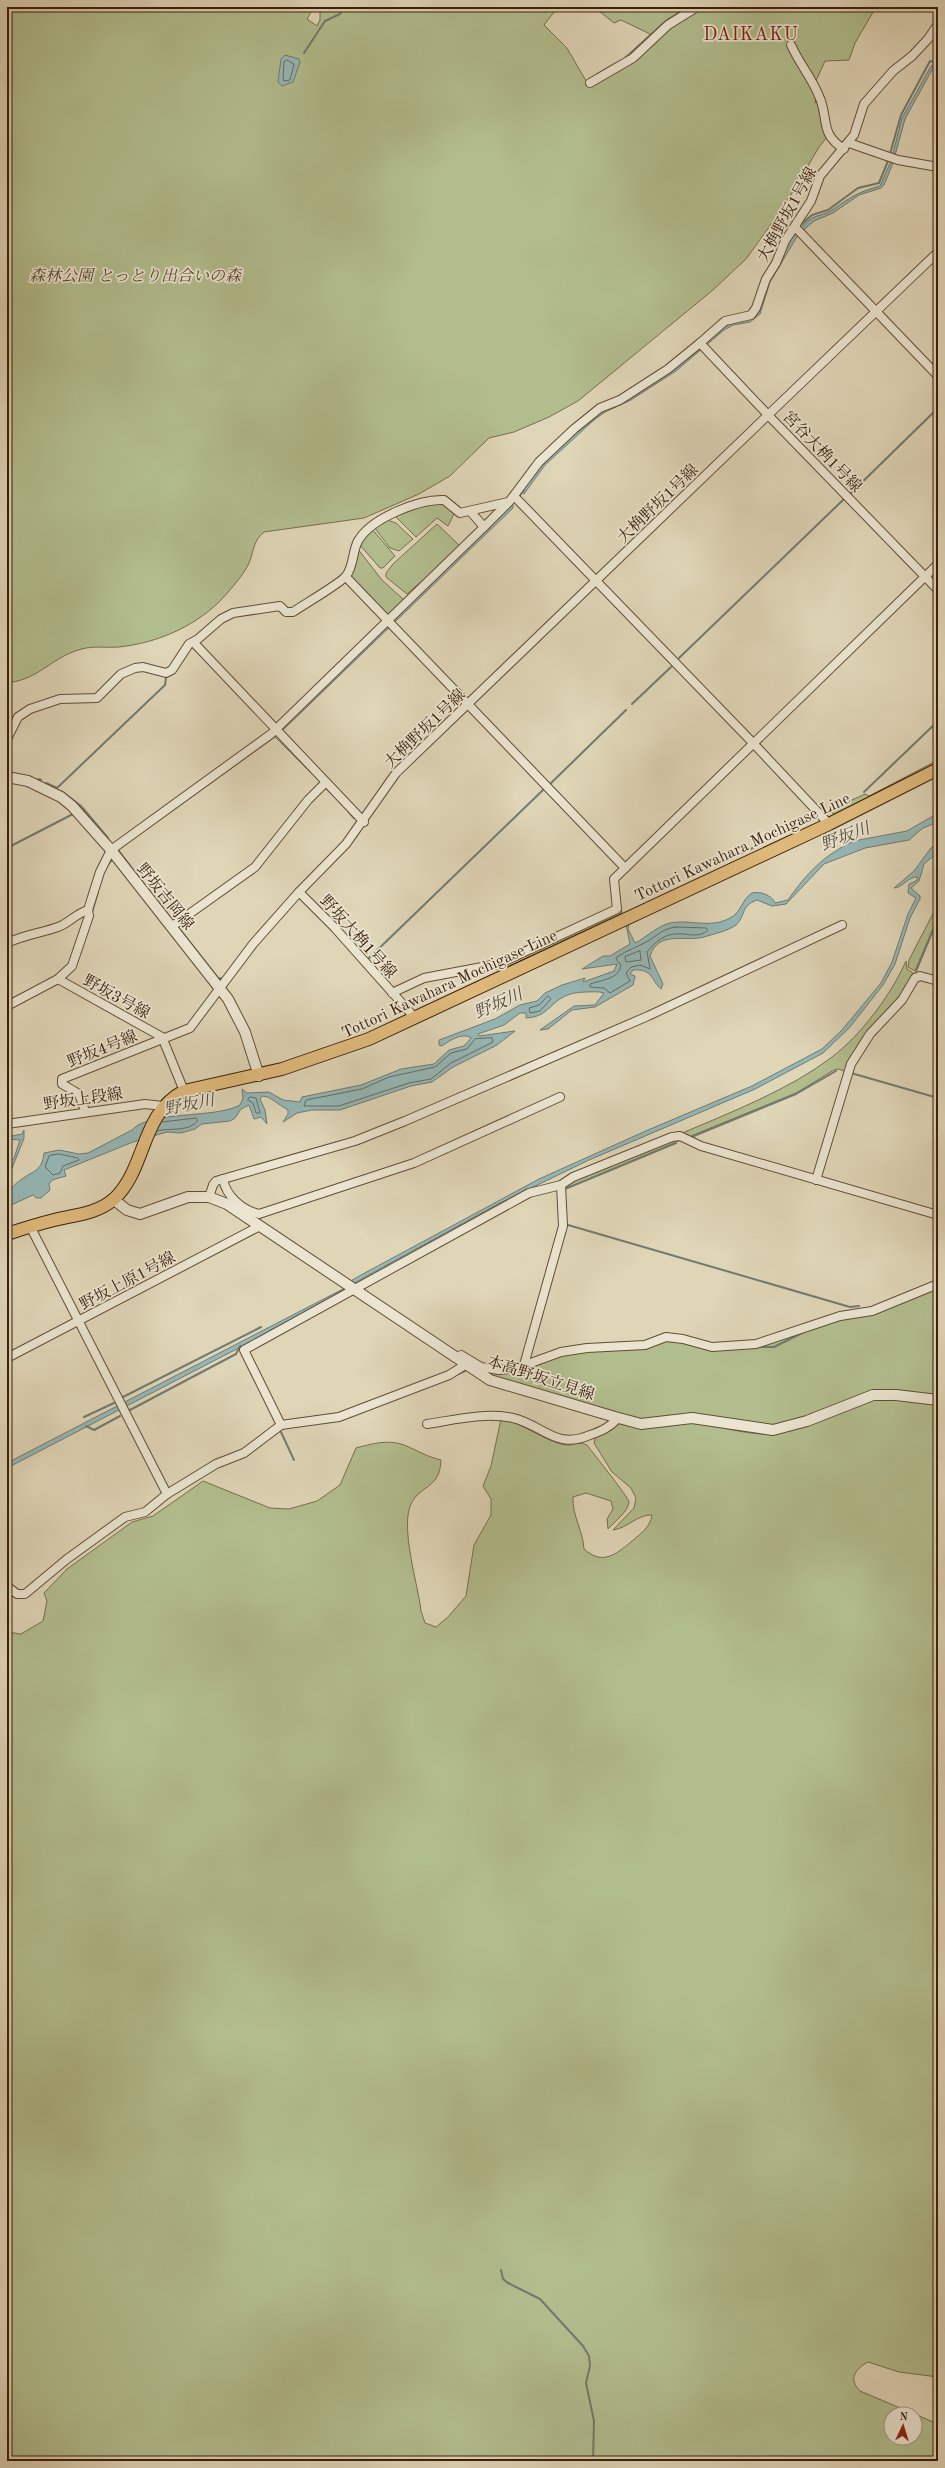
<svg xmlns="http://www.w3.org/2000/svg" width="945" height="2468" font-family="'Old Standard TT','Noto Serif JP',serif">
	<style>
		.green { fill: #b2bd8e; stroke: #766e4c; fill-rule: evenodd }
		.water { fill: #95b7b6; stroke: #717a71 }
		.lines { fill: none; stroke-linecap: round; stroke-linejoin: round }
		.shore { stroke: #686a60; stroke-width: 1 }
		.stream { stroke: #717a71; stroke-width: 2 }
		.minor-casing { stroke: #634c34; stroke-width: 10 }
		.tertiary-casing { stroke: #634c34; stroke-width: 12 }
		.primary-casing { stroke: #3a1e09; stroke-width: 14 }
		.minor { stroke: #eae4d0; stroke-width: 8 }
		.tertiary { stroke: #eae4d0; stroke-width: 10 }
		.primary { stroke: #e0ba7c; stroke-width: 12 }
		.labels { text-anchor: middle; stroke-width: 3.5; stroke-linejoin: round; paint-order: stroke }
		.street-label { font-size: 16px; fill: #3a1e09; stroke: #eae4d0 }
		.park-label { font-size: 16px; font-style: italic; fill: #58462a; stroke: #eae4d0 }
		.water-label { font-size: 17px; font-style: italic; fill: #554c3d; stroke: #eae4d0 }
		.quarter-label { font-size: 18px; letter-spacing: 1px; fill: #7a1f14; stroke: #eae4d0 }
	</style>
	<rect width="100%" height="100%" fill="#dfd5b7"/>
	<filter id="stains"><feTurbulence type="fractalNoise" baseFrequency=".005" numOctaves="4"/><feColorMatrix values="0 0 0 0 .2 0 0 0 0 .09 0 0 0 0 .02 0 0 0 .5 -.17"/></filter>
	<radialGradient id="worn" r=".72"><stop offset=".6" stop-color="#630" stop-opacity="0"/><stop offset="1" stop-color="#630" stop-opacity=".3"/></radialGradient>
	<g class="green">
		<path d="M7 7H314L307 19 317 26 320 20V7H558L544 25 567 48 589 86 675 23 702 7H876L855 43 849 60 825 61 814 85 817 93 815 103 818 94 828 136 819 147 785 205 746 259 713 290 578 401 549 417 514 432 489 438 450 476 419 494 364 518 264 532C253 541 254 551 249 563 245 573 227 594 219 602 192 628 156 643 119 647 108 648 96 646 86 648 52 655 42 679 7 683Z"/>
		<polygon points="594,7 692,7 652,35 621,20 614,23"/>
		<polygon points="444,502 455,512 448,526 437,518 416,537 395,516 418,505"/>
		<polygon points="387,520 396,523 413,539 399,551 390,548 374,527"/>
		<polygon points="437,524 461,547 407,594 386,577 386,573 393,564"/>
		<polygon points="372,529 395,556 383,568 380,568 359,544"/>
		<polygon points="357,548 382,580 404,600 389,617 349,577"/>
		<polygon points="938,760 938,762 835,814 828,811 865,794 869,796"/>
		<polygon points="620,903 622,913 505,968 505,965"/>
		<polygon points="938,904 938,917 915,971 908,967 909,960"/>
		<path d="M906 961 907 969 916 975 846 1072 839 1069 834 1070 796 1093 686 1138 680 1134C729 1113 789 1090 832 1057 861 1035 891 995 906 961Z"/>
		<polygon points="673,1138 681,1140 563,1190 564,1185"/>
		<polygon points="938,1286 938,1397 894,1391 767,1427 643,1420 490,1376 448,1349 490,1371 547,1358 667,1339 708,1348 764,1345"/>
		<path d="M884 1398 938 1405V2377L899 2372 868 2362C855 2369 848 2379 860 2391L938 2424V2461H7V1632L21 1634 43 1621 47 1601 44 1593 67 1569 132 1522 153 1516 203 1481 270 1508 289 1509 317 1501 340 1485 356 1448C371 1444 388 1439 404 1445 419 1451 425 1456 441 1460 440 1489 421 1484 411 1504 400 1528 418 1584 421 1611L425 1623 436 1627 448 1617 466 1596 474 1545 491 1515V1499L483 1486 491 1466 501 1419 504 1418C520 1424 552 1443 565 1445 573 1446 579 1441 587 1445 593 1453 629 1498 629 1502 628 1512 614 1522 608 1529L607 1519 613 1509 611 1501 586 1493 573 1497C572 1516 583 1530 584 1549 603 1566 616 1554 631 1542 641 1533 650 1528 652 1515 638 1514 628 1528 613 1530L634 1508 636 1498 631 1488 612 1472 594 1443 596 1436 612 1430 620 1423C642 1423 665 1421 687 1422 718 1424 750 1438 780 1433 816 1427 847 1402 884 1398ZM891 2414H915V2438H891Z"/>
	</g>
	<g class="water">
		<polygon points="285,55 299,59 300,62 293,82 282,86 278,82 281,59"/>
		<path d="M933 65 938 66V68H933L905 119 893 163 884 185 881 188 859 195 833 213 814 221 798 235 770 282 760 314 750 322 733 325 724 330 676 371 631 400 605 412 594 420 545 465 524 494 522 492C566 424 656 374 723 328L732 323 754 317C766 286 783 236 812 218 818 215 827 214 832 210 851 197 858 192 880 186L891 161 902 118 931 66Z"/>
		<polygon points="513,504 513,508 281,732 322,784 275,737 118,850 274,736"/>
		<path d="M938 813V822L923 828 909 840 865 848 824 864 786 904 772 906 757 900C740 906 746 916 736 925 728 931 713 934 704 937 686 942 658 930 650 956L663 984 661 989C652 982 653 968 633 970L630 974 635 976 633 985 595 1007 572 1010 548 1029 540 1030 574 1006 595 1005 604 993C598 991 591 992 585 992 549 993 554 1017 526 1018V1013H520L504 1025 478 1034 479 1036 515 1031 497 1045 453 1067 432 1082 411 1086 340 1110H312L297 1113 283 1122 288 1114V1110L268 1097 262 1096 260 1099 265 1110 267 1124 261 1117 254 1119 249 1105 241 1109 235 1118 230 1121 202 1124 195 1129 181 1133 167 1132 133 1142 64 1170 66 1176 52 1180 49 1184 50 1190 41 1198H36L33 1195 7 1207V1188H11C14 1186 15 1184 18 1182 32 1170 42 1173 44 1153L59 1150 79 1154 88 1153 132 1130C150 1110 215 1119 240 1105L243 1098 242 1089 247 1093 269 1092 283 1100 300 1102 302 1097 361 1085 401 1069 434 1064 449 1050 464 1046 471 1038C462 1032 449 1041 442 1046L439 1045V1040L495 1019 520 1005 537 1001 545 993 562 985 585 978 583 982 614 971 617 964 582 969 603 956H610L630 944 626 924 629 923 628 929 635 943C647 937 657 926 670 923 690 919 710 929 730 918 741 913 742 899 752 893 760 891 772 895 775 903L788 900C807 873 824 855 854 841L907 831Z"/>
		<path d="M938 842V852L924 864 919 881 911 888 920 896V899L910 918 895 964 883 985 850 1027 823 1053 755 1089 589 1160 498 1204 365 1277 285 1324 7 1468V1463L343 1289 349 1282 361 1275 539 1179 648 1130 752 1086 822 1049 842 1030 881 983 892 962 908 914 916 898 908 893 909 884 916 881 918 877C909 876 902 888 894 888L914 871 931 848Z"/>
		<polygon points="24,1130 24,1138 7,1181 7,1165 14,1158 20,1140 7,1139 7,1137 22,1134"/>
	</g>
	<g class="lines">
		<g class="shore">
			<polygon points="287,60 294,64 290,80 284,81 283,79 284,62"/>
			<path d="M676 927 706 928 708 930C691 945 674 918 647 952L650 969 640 965 631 967 626 973 630 981 610 993 604 988 590 987V984C602 980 619 979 621 965L616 959 617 957C627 950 638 947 648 941 658 935 664 928 676 927Z"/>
			<polygon points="640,951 641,960 626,962 625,957"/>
			<polygon points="548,996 551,999 540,1011 530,1013 529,1008 539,1005"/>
			<polygon points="492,1038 493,1042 451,1063 431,1079 409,1083 339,1106 304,1106 306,1100 362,1089 389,1077 435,1067 451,1053 467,1049 475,1039"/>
			<polygon points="250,1097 256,1098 260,1113 256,1113 253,1103 248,1100"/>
			<path d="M157 1131C170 1127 189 1133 198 1120L196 1118 162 1122"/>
			<polygon points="59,1154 78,1158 79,1160 63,1166 60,1173 53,1175 45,1167 49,1156"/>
		</g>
		<g class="stream">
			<polyline points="699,10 704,7"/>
			<polyline points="304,53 325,21 340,14 345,7"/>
			<polyline points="625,58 667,20 688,7"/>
			<polyline points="597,74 616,63"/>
			<polyline points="890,154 901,115 930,61 938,63"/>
			<polyline points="799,226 812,215 828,210 858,188 879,183 888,161 886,160"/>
			<polyline points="521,480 531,466"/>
			<polyline points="850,494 938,408"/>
			<polyline points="518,498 524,490"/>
			<polyline points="679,658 844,499"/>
			<polyline points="632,704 671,667"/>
			<polyline points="39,779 41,780"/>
			<polyline points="46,783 57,788 165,685 166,678"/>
			<polyline points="549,785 626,710"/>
			<polyline points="325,787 331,793"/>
			<polyline points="61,791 81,806 108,838"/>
			<polyline points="864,792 938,721"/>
			<polyline points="348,811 354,818"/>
			<polyline points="7,848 73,814"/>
			<polyline points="119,851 134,871"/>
			<polyline points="722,862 766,842 769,838 810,820"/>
			<polyline points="108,864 112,860"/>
			<polyline points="137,875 173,921"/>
			<polyline points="92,912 98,892"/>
			<polyline points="178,927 218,978 224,979"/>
			<polyline points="367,960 544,789"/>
			<polyline points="916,971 938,918"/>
			<polyline points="851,1073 938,1098"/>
			<polyline points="689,1138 796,1094 836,1071"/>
			<polyline points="565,1189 676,1143"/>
			<polyline points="568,1225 850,1307 859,1306"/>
			<polyline points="758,1347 774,1347 804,1332"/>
			<polyline points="456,1375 465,1371"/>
			<polyline points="121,1398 261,1327"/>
			<polyline points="128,1411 236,1354 240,1346"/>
			<polyline points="84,1417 114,1403"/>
			<polyline points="86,1426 94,1430 120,1416"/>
			<polyline points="281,1432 294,1460"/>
			<polyline points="501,2270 503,2279 508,2283 540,2299 583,2346 589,2356 590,2366 586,2383 594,2421 593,2461"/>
		</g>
		<defs>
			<g id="minor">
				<path d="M791 45C799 63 812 78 819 96 829 117 819 134 844 149"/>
				<polyline points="590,83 633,58 668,25 697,7"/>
				<polyline points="849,143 898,160 938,167"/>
				<polyline points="795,227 938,376"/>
				<polyline points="938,252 768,415 938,590"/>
				<polyline points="514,496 753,743 829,824"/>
				<polyline points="470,511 484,527"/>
				<polyline points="346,577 625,868"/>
				<polyline points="196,645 364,822"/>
				<path d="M7 739 18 717 30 709 60 699 97 698 121 674 135 668 143 667 166 673 172 670 189 644 198 639 221 619 233 613 280 606 286 612H293C303 605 341 583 346 576 354 566 352 552 358 541 371 518 419 499 444 500L460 513 508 502"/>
				<polyline points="299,892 334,927 415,1018"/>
				<polyline points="171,927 255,867 308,800 325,783"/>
				<path d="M7 943C24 935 41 933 58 927 69 923 77 913 88 910L100 872 111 850 271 734 484 527 509 502 539 462 574 429 600 408 620 400 668 369 700 343"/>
				<polyline points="58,979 72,966 89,916 88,910"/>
				<polyline points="392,993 424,978 498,964 617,909 614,879 938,564"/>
				<polyline points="7,1006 58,979 162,1037 184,1091"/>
				<polyline points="85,1111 79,1094 62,1084 62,1079 190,1028 253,944 299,892 346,844 396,773 768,415 700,343 725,321 751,315 756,308 766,279 776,263 785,241 811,201 820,176 854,135 864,104 893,71 912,56 928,39 938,24"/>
				<polyline points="7,1124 145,1104 163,1106"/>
				<path d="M223 1179C226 1196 242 1210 259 1214L414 1163 560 1097"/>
				<polyline points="816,1180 851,1064 870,1034 902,1000 915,978 920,976 938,981"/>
				<polyline points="209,1197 213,1185 216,1181 355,1141 405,1121 648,1016 842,925"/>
				<polyline points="30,1226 167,1494"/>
				<polyline points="461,1355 481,1367 499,1370 517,1368 561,1352 587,1348 645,1345 666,1337 683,1339 712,1347 756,1344 840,1316 872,1311 938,1284"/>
				<polyline points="7,1358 260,1226"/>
				<polyline points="524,1365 563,1226 561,1185"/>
				<path d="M427 1424C454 1420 485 1412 513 1418 543 1425 555 1450 590 1435 602 1431 610 1427 618 1418"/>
				<polyline points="281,1425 244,1350 529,1193 561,1185 573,1177 672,1137 680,1136 701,1146 938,1215"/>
				<polyline points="7,1586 17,1594 25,1594 67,1559 125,1517 145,1512 167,1494 216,1464 244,1453 281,1425 339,1417 449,1375 465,1365"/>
			</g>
			<g id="tertiary">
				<polyline points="7,777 28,781 61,797 72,806 111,850 228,999 245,1032 259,1076"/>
				<polyline points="113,1199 127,1210 140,1214 188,1197 209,1197 227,1204 490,1380 615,1417 641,1424 692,1418 773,1430 807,1421 873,1395 896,1395 938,1400"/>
			</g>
			<path id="primary" d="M7 1234C22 1229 38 1224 54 1220 74 1215 97 1214 114 1199 147 1168 140 1114 184 1091L282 1069 369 1039 829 824 938 769"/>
		</defs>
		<use href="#minor" class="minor-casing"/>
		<use href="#tertiary" class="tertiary-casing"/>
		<use href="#primary" class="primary-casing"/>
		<use href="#minor" class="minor"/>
		<use href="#tertiary" class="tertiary"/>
		<use href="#primary" class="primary"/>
	</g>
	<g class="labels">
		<g class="street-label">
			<text transform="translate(786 214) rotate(-61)" y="6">大桷野坂1号線</text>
			<text transform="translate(823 451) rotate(46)" y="6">宮谷大桷1号線</text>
			<text transform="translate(657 503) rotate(-44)" y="6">大桷野坂1号線</text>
			<text transform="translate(424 728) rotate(-44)" y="6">大桷野坂1号線</text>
			<text transform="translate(742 846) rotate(-25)" y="6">Tottori Kawahara Mochigase Line</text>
			<text transform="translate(166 896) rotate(51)" y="6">野坂吉岡線</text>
			<text transform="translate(359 936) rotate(48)" y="6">野坂大桷1号線</text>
			<text transform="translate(449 983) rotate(-25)" y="6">Tottori Kawahara Mochigase Line</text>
			<text transform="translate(117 996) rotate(29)" y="6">野坂3号線</text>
			<text transform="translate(102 1048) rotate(-22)" y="6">野坂4号線</text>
			<text transform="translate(83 1098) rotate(-8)" y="6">野坂上段線</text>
			<text transform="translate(127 1280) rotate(-28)" y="6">野坂上原1号線</text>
			<text transform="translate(541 1377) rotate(18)" y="6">本高野坂立見線</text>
		</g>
		<g class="park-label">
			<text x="135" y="281">森林公園 とっとり出合いの森</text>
		</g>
		<g class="water-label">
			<text transform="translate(845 836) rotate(-21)" y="6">野坂川</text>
			<text transform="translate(498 1003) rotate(-24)" y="6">野坂川</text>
			<text transform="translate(189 1104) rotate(-11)" y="6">野坂川</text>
		</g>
		<g class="quarter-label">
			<text x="751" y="40">DAIKAKU</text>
		</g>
	</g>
	<rect width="945" height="2468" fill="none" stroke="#dfd5b7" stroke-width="24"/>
	<rect x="8" y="8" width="929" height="2452" fill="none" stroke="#3a1e09" stroke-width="2"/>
	<rect x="12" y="12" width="921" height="2444" fill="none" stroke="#3a1e09"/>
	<g transform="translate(903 2426) rotate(4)"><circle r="19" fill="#eae4d0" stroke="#a49580"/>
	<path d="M0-3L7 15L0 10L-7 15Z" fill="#8f2418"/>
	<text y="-6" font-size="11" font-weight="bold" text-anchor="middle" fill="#3a1e09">N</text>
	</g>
	<rect width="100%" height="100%" filter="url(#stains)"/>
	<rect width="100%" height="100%" fill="url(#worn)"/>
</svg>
